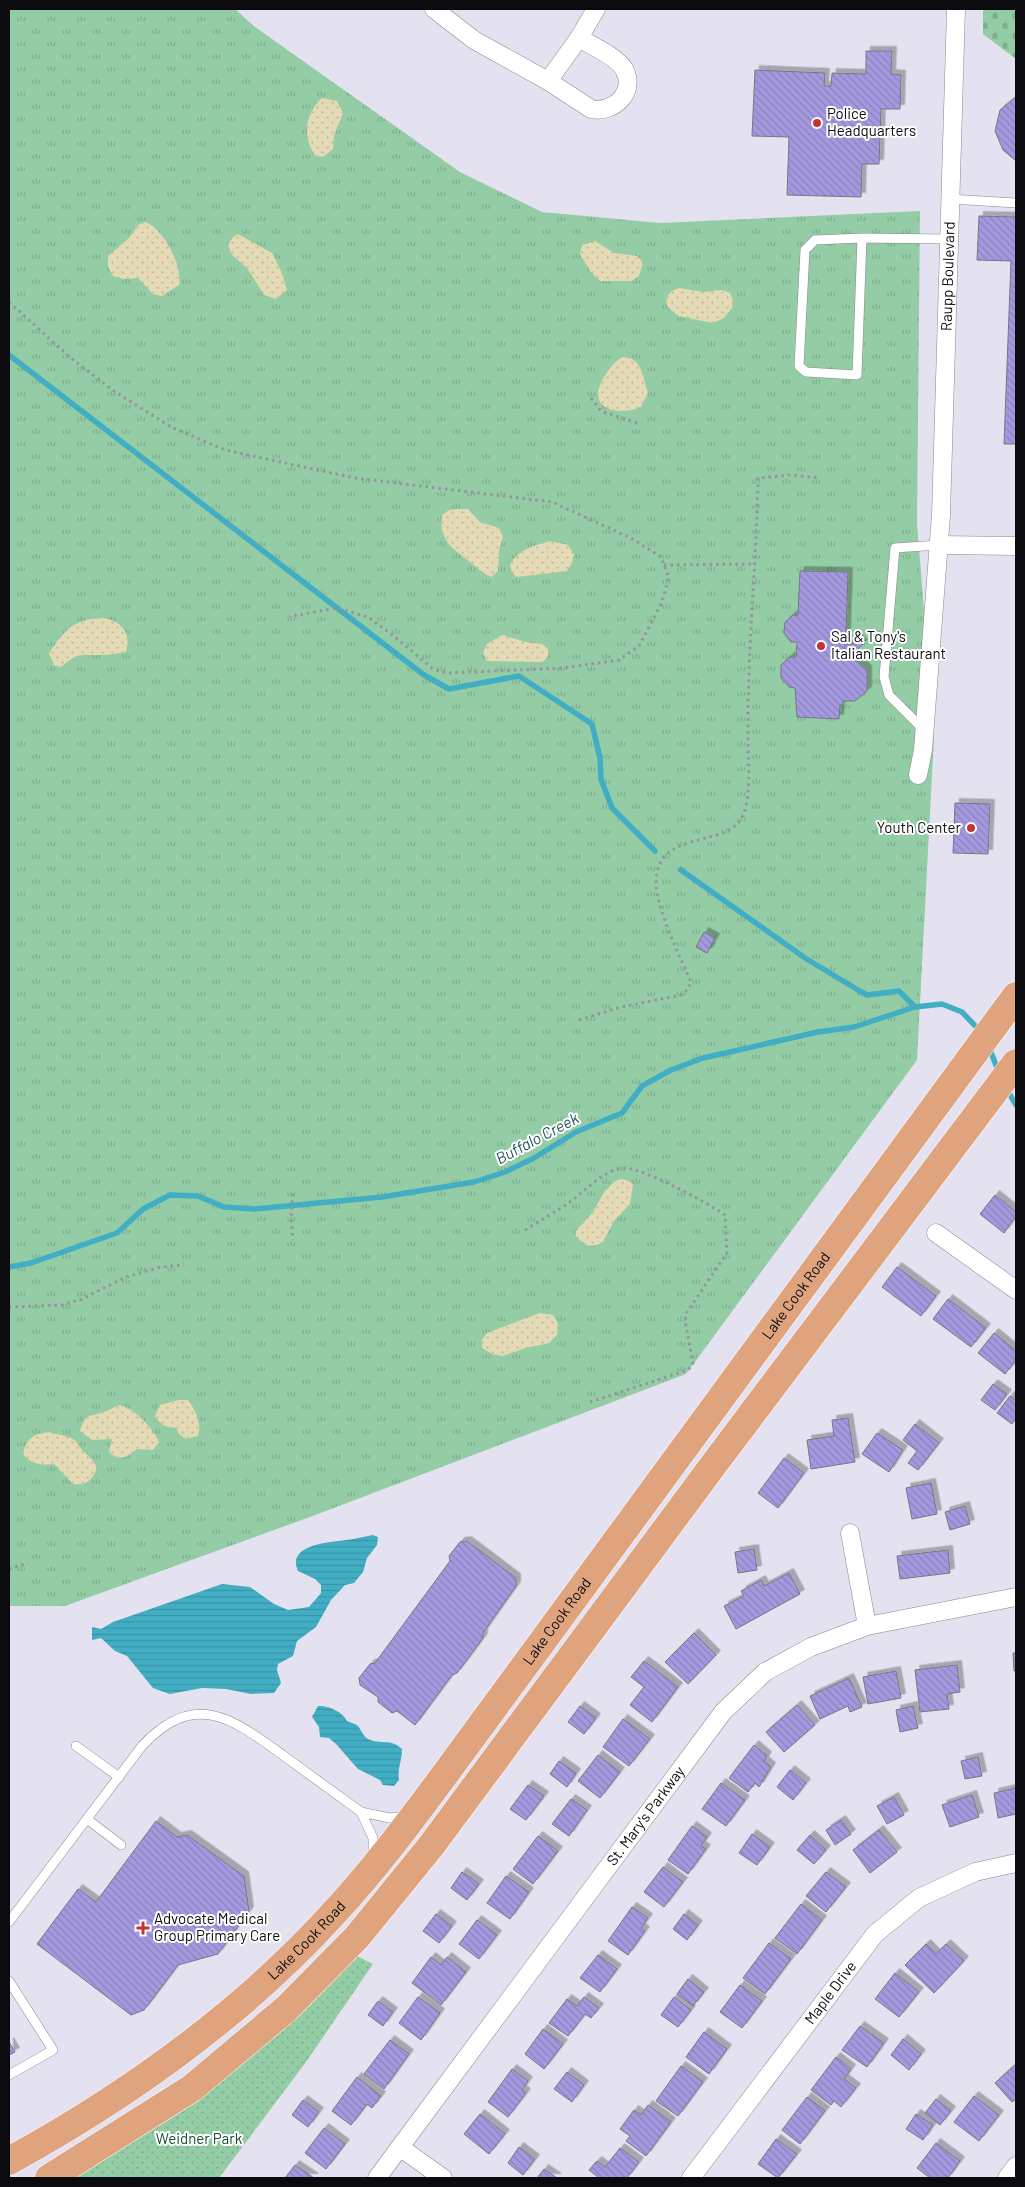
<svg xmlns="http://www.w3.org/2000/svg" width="1025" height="2187" font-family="Barlow,sans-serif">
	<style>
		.grass { fill: url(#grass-tufts) }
		.sand { fill: url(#sand-dots) }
		.cemetery { fill: url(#cemetery-stones) }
		.park { fill: url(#park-dots) }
		.water { fill: url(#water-rules) }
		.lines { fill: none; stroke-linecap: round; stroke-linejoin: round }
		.stream { stroke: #42aec4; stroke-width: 5.5 }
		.building { fill: url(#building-back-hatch); stroke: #777682; filter: url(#shadow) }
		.lane-casing { stroke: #888793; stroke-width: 10 }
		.street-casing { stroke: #888793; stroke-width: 19 }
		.primary-casing { stroke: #fff; stroke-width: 29 }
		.path { stroke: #96949f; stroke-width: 3; stroke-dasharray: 2.5 4; stroke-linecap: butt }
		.lane { stroke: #fff; stroke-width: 9 }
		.street { stroke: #fff; stroke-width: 18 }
		.primary { stroke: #dfa47d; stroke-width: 28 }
		.poi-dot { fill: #c23332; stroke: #fff; stroke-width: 2 }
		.labels { text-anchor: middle; stroke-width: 4; stroke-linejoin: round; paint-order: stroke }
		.poi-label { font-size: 15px; fill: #0b0b0f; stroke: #fff; text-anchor: start }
		.street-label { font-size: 15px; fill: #0b0b0f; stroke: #fff }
		.park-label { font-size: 15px; fill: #164d2c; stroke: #fff }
		.water-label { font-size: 16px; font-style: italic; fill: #27555f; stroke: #fff }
	</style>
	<defs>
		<pattern id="grass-tufts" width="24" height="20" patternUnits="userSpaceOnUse" patternTransform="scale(1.25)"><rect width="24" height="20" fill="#94cda5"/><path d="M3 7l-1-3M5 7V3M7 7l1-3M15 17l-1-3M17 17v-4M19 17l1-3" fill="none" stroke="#7eaf8d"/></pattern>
		<pattern id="sand-dots" width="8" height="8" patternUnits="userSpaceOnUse" patternTransform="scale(1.25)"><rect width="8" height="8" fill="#e4dab5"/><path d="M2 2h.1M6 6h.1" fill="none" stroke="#c2ba9a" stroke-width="1.8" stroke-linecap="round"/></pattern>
		<pattern id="cemetery-stones" width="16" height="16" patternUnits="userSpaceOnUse" patternTransform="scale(1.25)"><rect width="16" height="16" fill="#94cda5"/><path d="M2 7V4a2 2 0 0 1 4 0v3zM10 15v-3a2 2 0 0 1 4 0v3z" fill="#7eaf8d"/></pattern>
		<pattern id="park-dots" width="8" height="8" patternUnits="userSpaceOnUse" patternTransform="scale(1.25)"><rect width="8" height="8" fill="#94cda5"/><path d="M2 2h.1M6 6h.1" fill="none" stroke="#7eaf8d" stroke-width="1.8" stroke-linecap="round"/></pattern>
		<pattern id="water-rules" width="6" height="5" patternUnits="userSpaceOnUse" patternTransform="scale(1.25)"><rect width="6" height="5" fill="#42aec4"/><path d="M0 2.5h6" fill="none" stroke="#3994a7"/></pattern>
		<pattern id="building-back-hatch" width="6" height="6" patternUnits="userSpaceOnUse" patternTransform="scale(1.25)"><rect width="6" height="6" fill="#a499df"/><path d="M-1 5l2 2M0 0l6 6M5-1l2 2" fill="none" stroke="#8c82be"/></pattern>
		<filter id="shadow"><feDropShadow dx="4.5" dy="-4.5" stdDeviation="0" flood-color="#0004"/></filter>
	</defs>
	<rect width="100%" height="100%" fill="#e4e2f0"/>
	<polygon class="grass" points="9,9 235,9 255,27 460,172 542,212 660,223 920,211 917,523 934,737 917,1060 686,1374 318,1514 65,1606 9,1606"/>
	<g class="sand">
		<path d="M322 98 337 101 343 113 334 136 333 149 323 157 315 155C302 136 305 114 322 98Z"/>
		<path d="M144 222C163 226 183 267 179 285L162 296 153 294 138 278 124 279 113 276 108 267V256L129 238 138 225Z"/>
		<polygon points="238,234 272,253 282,273 287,290 276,299 264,295 247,268 232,255 228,245 233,237"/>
		<polygon points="595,241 614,253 638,256 643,263 639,276 632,281 600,281 590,271 580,254 582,245"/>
		<path d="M679 288 703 292 722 290 730 293 733 300 732 308 724 318 713 323 678 316 667 306C665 296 669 291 679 288Z"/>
		<path d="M623 357C642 357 643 378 648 393L641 407C629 413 599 414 598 395 597 384 613 361 623 357Z"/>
		<path d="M459 509H468L480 522 499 528 503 537 499 550 498 571 491 577C481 572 474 565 465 558 449 546 439 537 442 515L449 510Z"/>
		<path d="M550 541 568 545 574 554 572 563 567 571 517 577 512 573 510 565C518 549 534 546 550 541Z"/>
		<path d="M102 618C121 620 132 633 126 652 118 653 110 655 102 655 80 656 80 651 61 667L54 665 49 653C66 629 72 620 102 618Z"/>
		<polygon points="502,635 526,642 542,644 548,649 548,656 543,662 487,661 483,653 487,644"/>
		<polygon points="622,1179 629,1181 633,1185 630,1204 614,1221 603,1242 596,1245 588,1246 576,1237 576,1231 593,1212 604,1192 615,1181"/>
		<polygon points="540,1313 553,1315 558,1323 557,1335 549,1343 526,1348 503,1356 492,1354 482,1348 482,1340 487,1333"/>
		<path d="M178 1400H188C196 1411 202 1423 198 1436L186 1439 179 1434 176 1428C166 1427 160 1425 155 1416L160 1405Z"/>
		<path d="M120 1405C135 1409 153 1428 159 1442L153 1450 137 1449C128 1457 119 1462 109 1452L112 1439 92 1440 80 1431C86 1413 85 1418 101 1413 107 1412 113 1407 120 1405Z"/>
		<path d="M50 1432C57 1435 66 1435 73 1439 78 1442 79 1447 83 1451 90 1458 102 1465 93 1476 88 1484 81 1485 73 1484L54 1464C41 1465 31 1465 23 1454 27 1437 34 1434 50 1432Z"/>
	</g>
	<polygon class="cemetery" points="983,9 1016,9 1016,59 983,34"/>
	<polygon class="park" points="357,1956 373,1964 306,2062 219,2178 65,2178"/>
	<g class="water">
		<path d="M373 1535 378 1537 377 1545 367 1558 363 1572 354 1583 345 1585 331 1600 316 1627 297 1641 293 1656 278 1664 277 1670 281 1683 274 1693 251 1694 226 1689 202 1688 170 1694 164 1692 153 1688 127 1656 115 1651 101 1638 92 1640V1627L101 1629 113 1622 222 1584 250 1587 274 1604 288 1610 309 1607 321 1593V1585L315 1579 298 1571C285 1542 337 1542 353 1539 360 1538 366 1536 373 1535Z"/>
		<path d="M318 1706C328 1705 343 1712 347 1721 351 1723 355 1723 358 1726 361 1730 363 1736 368 1739 381 1745 391 1738 402 1749 402 1761 397 1769 399 1780L394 1786 383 1785 380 1780 358 1769 336 1744 329 1738 320 1737 319 1727 312 1717Z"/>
	</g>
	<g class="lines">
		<g class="stream">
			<polyline points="9,355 424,675 449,689 519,676 592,724 600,758 601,779 612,808 655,851"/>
			<polyline points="681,870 805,958 858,990 867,995 899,991 915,1007"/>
			<polyline points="989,1047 999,1073"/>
			<polyline points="1006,1088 1016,1105"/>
			<polyline points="9,1267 31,1263 117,1233 143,1209 170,1195 198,1196 224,1207 255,1209 382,1197 474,1182 505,1172 534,1158 576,1132 622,1113 642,1086 671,1070 703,1058 818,1032 854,1027 915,1007 942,1004 962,1012 981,1032"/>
		</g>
	</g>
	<g class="building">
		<polygon points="866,51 892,51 891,74 901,75 900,109 881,109 879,164 862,164 861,197 787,195 789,137 752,136 755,70 825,73 824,86 831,86 832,73 866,74"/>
		<polygon points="1016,97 1016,161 1003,150 995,131 1000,110"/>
		<polygon points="979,216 1016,217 1016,444 1004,444 1011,261 977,260"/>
		<polygon points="800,571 848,572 845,659 856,660 867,670 867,691 855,701 843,701 843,705 840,705 839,719 797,717 795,688 789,687 781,678 781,665 790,657 796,657 797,642 791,642 784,633 785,622 793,615 798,615"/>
		<polygon points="858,639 863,644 855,652 845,652 845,644 853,644"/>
		<polygon points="955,803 990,804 988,854 953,853"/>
		<polygon points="704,932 715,938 707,953 696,947"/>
		<polygon points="995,1195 1016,1212 1016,1216 1004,1233 980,1214"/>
		<polygon points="897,1267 936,1296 921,1316 882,1287"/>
		<polygon points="948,1299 986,1328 971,1347 933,1319"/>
		<polygon points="994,1333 1016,1351 1016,1360 1005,1374 978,1353"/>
		<polygon points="993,1384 1007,1394 995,1410 981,1400"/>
		<polygon points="1010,1396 1016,1401 1016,1418 1012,1424 997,1413"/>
		<polygon points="848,1418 855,1462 811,1469 807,1440 834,1436 832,1420"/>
		<polygon points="915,1424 939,1443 918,1470 908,1463 917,1451 903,1440"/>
		<polygon points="877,1433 903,1450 889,1472 862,1454"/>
		<polygon points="784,1458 804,1473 778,1508 758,1493"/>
		<polygon points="931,1483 937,1514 912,1519 906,1488"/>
		<polygon points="965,1506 970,1524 950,1530 945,1512"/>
		<polygon points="467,1541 516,1578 516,1586 483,1633 483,1638 457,1673 452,1675 415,1725 397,1711 392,1713 378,1702 378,1697 360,1685 359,1678 370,1664 375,1663 450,1561 449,1556 460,1542"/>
		<polygon points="754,1549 757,1570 738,1573 735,1552"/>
		<polygon points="948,1550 950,1573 900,1579 897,1556"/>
		<polygon points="789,1573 800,1594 736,1629 724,1606 744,1596 741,1591 761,1580 764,1586"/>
		<polygon points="694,1633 716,1655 688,1684 665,1662"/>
		<polygon points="1013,1653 1016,1653 1016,1671 1014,1671"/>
		<polygon points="644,1661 678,1687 652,1722 630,1705 644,1687 631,1677"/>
		<polygon points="957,1665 960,1692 947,1694 949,1709 920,1712 915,1670"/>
		<polygon points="896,1671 901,1698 868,1704 863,1677"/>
		<polygon points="849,1678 862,1707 850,1712 848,1706 820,1719 810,1696"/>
		<polygon points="797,1705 815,1725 784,1752 766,1732"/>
		<polygon points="580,1706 596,1718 584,1734 568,1722"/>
		<polygon points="913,1706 918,1728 900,1732 896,1710"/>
		<polygon points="623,1719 650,1739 629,1766 603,1747"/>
		<polygon points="754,1745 767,1756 764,1761 771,1767 759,1787 755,1783 748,1792 729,1778"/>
		<polygon points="598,1755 620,1772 600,1798 578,1781"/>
		<polygon points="978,1757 982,1776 965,1779 961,1761"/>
		<polygon points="559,1761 576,1773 567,1787 550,1774"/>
		<polygon points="790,1770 806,1783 793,1800 777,1787"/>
		<polygon points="721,1783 745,1800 726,1826 702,1809"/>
		<polygon points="528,1785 544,1796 526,1820 510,1809"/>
		<polygon points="1016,1788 1016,1814 998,1818 994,1793"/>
		<polygon points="972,1795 979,1817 950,1827 942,1805"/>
		<polygon points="894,1797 904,1815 887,1824 877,1806"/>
		<polygon points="571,1799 587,1810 569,1836 552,1824"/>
		<polygon points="841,1820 851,1834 835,1845 826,1830"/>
		<polygon points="156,1821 177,1837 187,1835 244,1876 249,1911 218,1954 178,1965 144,2010 131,2015 37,1944 78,1889 96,1902"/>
		<polygon points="692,1826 707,1837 701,1846 706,1849 688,1874 668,1860"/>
		<polygon points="879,1830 897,1852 870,1873 853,1850"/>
		<polygon points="752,1834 770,1847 757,1865 739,1853"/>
		<polygon points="810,1835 826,1850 814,1864 797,1850"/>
		<polygon points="538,1836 558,1851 533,1884 513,1869"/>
		<polygon points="663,1867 683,1882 664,1907 644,1892"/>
		<polygon points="462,1872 479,1884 467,1900 451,1888"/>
		<polygon points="826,1872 846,1887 826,1912 806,1896"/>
		<polygon points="506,1876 529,1892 510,1919 487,1903"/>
		<polygon points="801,1904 822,1920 797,1954 775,1938"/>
		<polygon points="632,1907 648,1918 641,1928 645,1931 628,1955 608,1941"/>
		<polygon points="436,1914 452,1926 439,1943 423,1931"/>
		<polygon points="684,1914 698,1925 687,1940 673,1929"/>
		<polygon points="477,1920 497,1935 479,1959 459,1944"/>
		<polygon points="769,1943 791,1959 765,1994 743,1978"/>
		<polygon points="926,1944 936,1954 946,1944 964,1961 934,1993 905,1965"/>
		<polygon points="598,1955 617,1969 600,1992 580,1978"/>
		<polygon points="431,1957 441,1965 447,1957 466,1972 441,2005 412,1983"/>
		<polygon points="895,1973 919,1992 899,2017 875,1999"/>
		<polygon points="688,1979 704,1992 693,2006 677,1994"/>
		<polygon points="740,1985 762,2001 742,2028 720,2012"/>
		<polygon points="418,1997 440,2013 421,2040 399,2023"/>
		<polygon points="584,1997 599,2008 591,2018 585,2014 568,2036 549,2023 567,1999 577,2006"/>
		<polygon points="674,1997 691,2010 678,2027 661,2015"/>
		<polygon points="378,2001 393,2012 383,2026 368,2015"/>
		<polygon points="860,2026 884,2043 867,2067 842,2050"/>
		<polygon points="543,2029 563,2044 544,2069 525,2054"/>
		<polygon points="704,2032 727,2049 709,2074 686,2057"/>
		<polygon points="903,2039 921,2054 909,2070 891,2055"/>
		<polygon points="390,2040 409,2054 384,2089 364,2074"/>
		<polygon points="9,2042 15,2052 9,2055"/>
		<polygon points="836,2057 851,2069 844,2079 856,2088 841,2107 834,2101 831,2105 811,2090"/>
		<polygon points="1016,2064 1016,2099 1012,2102 995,2083"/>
		<polygon points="681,2066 703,2082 678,2116 656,2101"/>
		<polygon points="512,2069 528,2081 522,2090 526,2093 508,2117 488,2102"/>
		<polygon points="567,2072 584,2085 572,2102 554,2089"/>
		<polygon points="357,2077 381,2096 372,2108 367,2104 351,2125 332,2111"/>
		<polygon points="974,2096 999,2115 979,2141 954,2122"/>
		<polygon points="807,2097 825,2111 800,2144 782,2130"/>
		<polygon points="936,2099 951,2111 940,2125 925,2113"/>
		<polygon points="303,2100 319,2112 308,2127 292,2115"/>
		<polygon points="648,2105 671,2122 646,2156 626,2141 630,2136 620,2129 634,2110 641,2115"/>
		<polygon points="480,2114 505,2134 489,2154 464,2134"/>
		<polygon points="916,2114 933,2125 923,2140 906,2129"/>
		<polygon points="324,2128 345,2144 326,2169 305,2153"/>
		<polygon points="776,2139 797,2154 778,2178 758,2164"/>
		<polygon points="936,2143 960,2161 948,2178 930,2178 917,2168"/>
		<polygon points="519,2147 535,2159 523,2175 508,2163"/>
		<polygon points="620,2148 639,2162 627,2178 596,2178 598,2177 589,2170 597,2161 605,2167"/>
		<polygon points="295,2165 314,2178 285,2178"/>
		<polygon points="544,2169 557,2178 537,2178"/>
	</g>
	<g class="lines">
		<defs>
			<g id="lane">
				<polyline points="950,199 1016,203"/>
				<polyline points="862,238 815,240 805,250 799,366 806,372 857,375 862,238 949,239"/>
				<polyline points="924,730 889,695 884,677 895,548 939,545"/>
				<polyline points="76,1746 119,1777"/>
				<polyline points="87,1819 121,1845"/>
				<polyline points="373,1857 373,1838 361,1812 390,1818 406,1816"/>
				<path d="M9 1922 142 1746C195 1689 233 1719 284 1756 310 1775 336 1794 361 1812"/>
				<polyline points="9,1981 53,2050 9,2075"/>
			</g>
			<g id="street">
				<polyline points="434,9 474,40 548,81 579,38 596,9"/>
				<path d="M548 81 591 109C613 114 637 92 624 69 616 56 592 46 579 38"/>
				<polyline points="939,545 1016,546"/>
				<path id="s1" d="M918 775 923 750 941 515 956 9"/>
				<polyline points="936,1233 1016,1290"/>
				<polyline points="850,1533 867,1626"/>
				<polyline points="401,2148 443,2178"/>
				<path id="s2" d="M377 2178 723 1712 765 1672 811 1647 867 1626 1016 1597"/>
				<path id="s3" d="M691 2178 875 1934 919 1898 975 1872 1016 1863"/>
				<polyline points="1007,2178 1016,2166"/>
			</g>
			<g id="primary">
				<path id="s4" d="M9 2161C129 2095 240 2016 333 1914 372 1872 406 1827 440 1781L1016 996"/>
				<polyline points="49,2178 192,2088 286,2009 357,1937 431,1846 714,1464 1016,1063"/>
			</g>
		</defs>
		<use href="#lane" class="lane-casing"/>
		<use href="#street" class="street-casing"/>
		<use href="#primary" class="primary-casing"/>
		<g class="path">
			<polyline points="9,302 72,359 114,391 171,427 225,450 355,478 552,502 631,538 661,557 669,578 661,604 639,646 619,660 563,668 446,673 433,669 395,637 368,617 336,608 289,617"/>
			<polyline points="591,398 601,411 640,424"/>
			<polyline points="664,565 754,564"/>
			<path d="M579 1020 621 1007 681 995 688 989 691 982C680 956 656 909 656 882 657 825 734 852 745 810 751 788 748 761 748 739 748 717 748 696 749 674 751 609 757 544 758 478L791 475 820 478"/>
			<polyline points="293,1194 291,1217 293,1240"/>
			<path d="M525 1230C539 1221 554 1213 567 1204 582 1194 606 1167 625 1168 645 1169 708 1203 725 1215L727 1253 687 1312 685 1321 693 1363 688 1370 587 1403"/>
			<polyline points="9,1307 62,1305 82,1299 126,1277 161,1267 184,1265"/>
			<polyline points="9,1569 28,1563"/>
		</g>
		<use href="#lane" class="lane"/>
		<use href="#street" class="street"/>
		<use href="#primary" class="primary"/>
	</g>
	<g class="poi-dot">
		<circle cx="817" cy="123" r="5"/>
		<circle cx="821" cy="646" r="5"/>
		<circle cx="971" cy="828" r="5"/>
		<path d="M140.5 1920.5h5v5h5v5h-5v5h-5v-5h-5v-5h5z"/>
	</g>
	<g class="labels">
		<g class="poi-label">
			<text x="827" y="119">Police<tspan x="827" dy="17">Headquarters</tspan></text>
			<text x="831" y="642">Sal &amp; Tony's<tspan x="831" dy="17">Italian Restaurant</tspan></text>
			<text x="961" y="833" text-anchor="end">Youth Center</text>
			<text x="154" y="1924">Advocate Medical<tspan x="154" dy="17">Group Primary Care</tspan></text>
		</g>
		<g class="street-label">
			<text dy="5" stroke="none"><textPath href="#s1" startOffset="500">Raupp Boulevard</textPath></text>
			<text dy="5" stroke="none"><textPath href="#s4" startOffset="1182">Lake Cook Road</textPath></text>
			<text dy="5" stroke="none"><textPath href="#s4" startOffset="778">Lake Cook Road</textPath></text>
			<text dy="5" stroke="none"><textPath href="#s2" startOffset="451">St. Mary's Parkway</textPath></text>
			<text dy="5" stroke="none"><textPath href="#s4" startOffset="372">Lake Cook Road</textPath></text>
			<text dy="5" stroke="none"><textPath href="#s3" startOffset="232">Maple Drive</textPath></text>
		</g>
		<g class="park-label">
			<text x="199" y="2144">Weidner Park</text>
		</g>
		<g class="water-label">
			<text transform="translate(537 1138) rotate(-28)" y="6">Buffalo Creek</text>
		</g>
	</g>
	<rect width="1025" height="2187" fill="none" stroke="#0b0b0f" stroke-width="20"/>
</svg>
